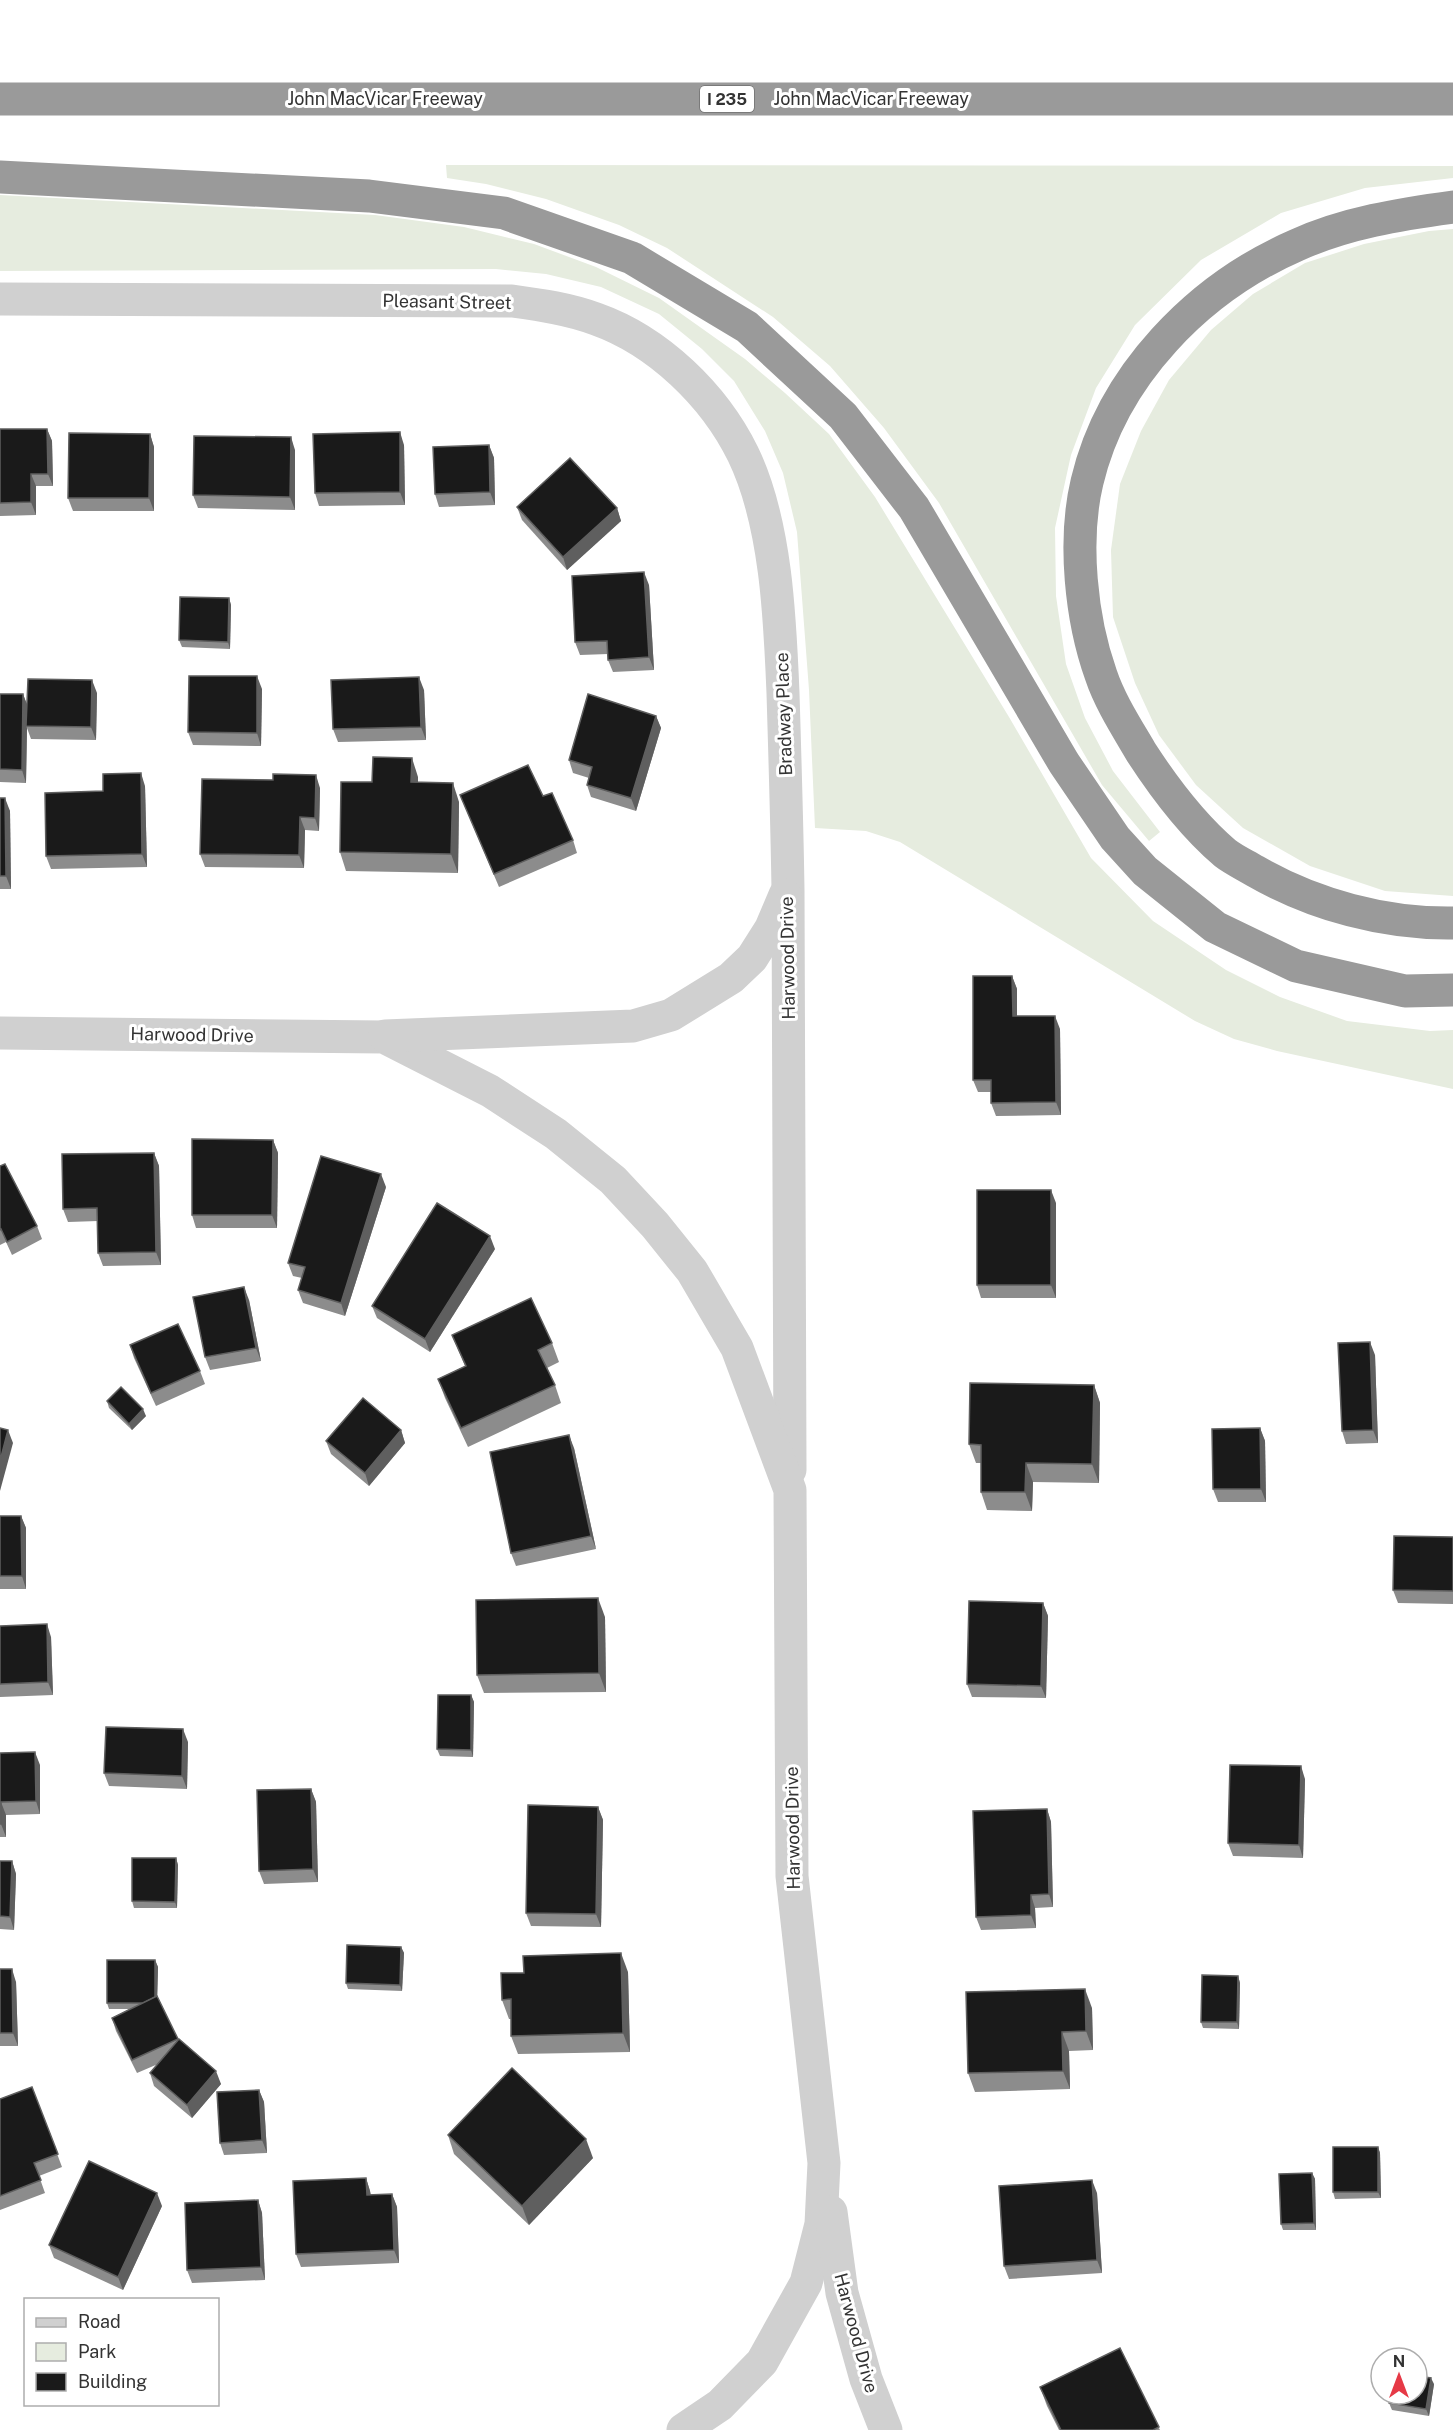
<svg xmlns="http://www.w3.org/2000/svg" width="1453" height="2430" font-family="'Public Sans',sans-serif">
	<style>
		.green { fill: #e6ecdf }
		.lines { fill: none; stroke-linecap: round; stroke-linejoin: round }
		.minor { stroke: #d0d0d0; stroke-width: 33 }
		.motorway { stroke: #9a9a9a; stroke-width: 33 }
		.wall { fill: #8c8c8c }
		.shaded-wall { fill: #5f5f5f }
		.building { fill: #1a1a1a; stroke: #5f5f5f; stroke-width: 1.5 }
		.labels { text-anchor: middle; stroke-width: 6; stroke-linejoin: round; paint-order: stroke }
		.shield { fill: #fff; stroke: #707070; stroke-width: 1.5 }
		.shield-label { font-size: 16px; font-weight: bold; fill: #333 }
		.street-label { font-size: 18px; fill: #333; stroke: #fff }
	</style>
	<rect width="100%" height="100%" fill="#fff"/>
	<g class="green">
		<polygon points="446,165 1453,166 1453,178 1365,188 1281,213 1201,260 1135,325 1096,388 1071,455 1055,528 1056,596 1066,664 1085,718 1113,771 1160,832 1149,841 1102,785 939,503 884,428 830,366 773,317 667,248 619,225 546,199 486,184 447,178"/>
		<polygon points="0,195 375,215 464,227 534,244 596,267 659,298 745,359 785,393 829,434 875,497 1009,717 1091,858 1153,921 1226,970 1280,997 1347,1021 1430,1031 1453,1030 1453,1089 1277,1051 1234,1039 1195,1021 900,842 866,831 815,828 809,690 797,532 783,473 765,431 734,381 702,349 659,314 601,287 546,274 496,269 0,271"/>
		<polygon points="1453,229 1453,896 1385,891 1310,866 1243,828 1196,785 1159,735 1135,683 1113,617 1111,550 1120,484 1141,431 1169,380 1211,330 1253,294 1305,263 1364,244 1429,231"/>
	</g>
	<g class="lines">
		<g class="minor">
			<path d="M0 299 512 301C541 305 569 309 596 319 658 341 714 395 743 454 776 522 780 618 783 693 785 759 787 824 788 890 789 1084 790 1277 790 1470"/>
			<polyline points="0,1033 384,1037 490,1091 556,1134 613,1180 655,1225 692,1271 737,1348 790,1490 792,1876 824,2163 821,2224 806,2283 762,2362 720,2405 683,2430"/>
			<polyline points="385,1036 633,1026 671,1015 731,978 752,958 771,928 785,895"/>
			<polyline points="831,2212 842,2293 866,2379 886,2430"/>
		</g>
		<g class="motorway">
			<polyline points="0,99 1453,99"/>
			<polyline points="0,177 369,196 504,213 632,258 747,327 843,416 914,508 1064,763 1115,838 1145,871 1215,927 1296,966 1405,991 1453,990"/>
			<path d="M1453 207C1401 214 1345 223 1297 245 1198 288 1112 376 1087 482 1073 541 1081 619 1101 675 1110 702 1127 728 1141 752 1165 789 1191 824 1225 853 1234 860 1245 865 1255 871 1314 905 1385 924 1453 923"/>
		</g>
	</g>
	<g class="wall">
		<polygon points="0,429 47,429 52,441 53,486 36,486 36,515 0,516"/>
		<polygon points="150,434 154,447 154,511 73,511 68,498"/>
		<polygon points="404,445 405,505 319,506 315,493"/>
		<polygon points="489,445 494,458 495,505 439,507 435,494"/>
		<polygon points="295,450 295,510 198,508 193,495"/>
		<polygon points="517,507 617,508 621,521 567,570 522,520"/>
		<polygon points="649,585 654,670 613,672 608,660 608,654 580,655 575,642"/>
		<polygon points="229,598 231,605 230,649 182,647 179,640"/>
		<polygon points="262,689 261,746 193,745 188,732"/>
		<polygon points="424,690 426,740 338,742 333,729"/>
		<polygon points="97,693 96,740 31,739 27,728 26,783 0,782 0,694 23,694 27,705"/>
		<polygon points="656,716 661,728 636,811 591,797 587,785 589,778 573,773 569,760"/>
		<polygon points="418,777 418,782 459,802 458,873 346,871 340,852 372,782"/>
		<polygon points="145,786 147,867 51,869 46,856 103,791"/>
		<polygon points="320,788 319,831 305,830 304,868 205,867 200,854"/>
		<polygon points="460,795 543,796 573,840 577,853 499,887"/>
		<polygon points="0,798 10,811 11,889 0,889"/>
		<polygon points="1012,976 1017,989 1017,1016 1060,1029 1061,1115 996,1116 991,1103 991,1092 978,1092 973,1080"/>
		<polygon points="273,1140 278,1153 277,1228 196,1228 192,1215"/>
		<polygon points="154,1153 159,1166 161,1265 103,1266 98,1253 98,1221 68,1222 63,1209"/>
		<polygon points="0,1166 37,1226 42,1239 12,1255 6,1242 0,1245"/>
		<polygon points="386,1187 345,1316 303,1303 298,1290 302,1278 293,1276 288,1263"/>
		<polygon points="1056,1203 1056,1298 981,1298 977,1285"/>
		<polygon points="495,1249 430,1352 377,1318 372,1306"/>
		<polygon points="249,1300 261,1361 210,1370 205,1357"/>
		<polygon points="452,1335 552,1343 559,1362 547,1368 555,1385 561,1403 468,1447 445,1398 438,1379 465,1366"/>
		<polygon points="130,1345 200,1371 205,1384 156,1406 134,1358"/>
		<polygon points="1375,1355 1378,1443 1346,1444 1342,1431"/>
		<polygon points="1094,1385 1100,1403 1099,1483 1033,1482 1032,1511 987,1510 981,1492 981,1463 976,1463 969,1444"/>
		<polygon points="107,1401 146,1416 132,1430 109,1408"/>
		<polygon points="1260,1428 1265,1441 1266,1502 1218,1502 1213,1489"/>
		<polygon points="401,1430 405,1443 369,1486 331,1454 326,1441"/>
		<polygon points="574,1448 596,1549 516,1566 511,1553"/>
		<polygon points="0,1516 21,1516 26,1528 26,1589 0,1589"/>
		<polygon points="1453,1537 1453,1604 1398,1603 1393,1590"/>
		<polygon points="1043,1603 1048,1616 1046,1698 972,1697 967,1684"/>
		<polygon points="605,1617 606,1692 484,1693 477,1675"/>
		<polygon points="0,1626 51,1637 53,1695 0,1697"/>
		<polygon points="471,1695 474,1702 473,1757 440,1756 437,1749"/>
		<polygon points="188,1742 187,1789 109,1786 104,1773"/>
		<polygon points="0,1753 40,1765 40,1814 6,1815 6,1837 0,1837"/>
		<polygon points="1305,1779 1303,1858 1233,1856 1228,1843"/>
		<polygon points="311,1789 316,1802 318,1882 264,1884 259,1871"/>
		<polygon points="598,1807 603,1820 601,1927 531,1926 526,1913"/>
		<polygon points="1047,1809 1051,1822 1053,1907 1035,1908 1036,1928 981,1930 976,1917"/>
		<polygon points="176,1858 178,1865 177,1908 134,1908 132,1901"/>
		<polygon points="0,1861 12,1861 16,1874 14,1930 0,1929"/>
		<polygon points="401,1947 404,1953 402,1991 348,1989 346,1983"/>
		<polygon points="155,1960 158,1967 157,1996 178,2040 221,2084 192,2118 154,2086 150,2073 158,2064 137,2073 116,2031 112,2018 129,2009 109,2009 107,2003"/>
		<polygon points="0,1969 16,1982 18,2046 0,2046"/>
		<polygon points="628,1972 630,2052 518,2054 511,2036 511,2019 509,2019 502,2000"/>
		<polygon points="1238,1976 1240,1983 1239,2029 1203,2028 1201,2022"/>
		<polygon points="1092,2008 1093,2050 1069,2051 1070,2089 975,2092 968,2073"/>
		<polygon points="32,2087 62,2167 39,2176 45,2193 0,2210 0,2099"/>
		<polygon points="259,2090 264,2102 267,2153 224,2155 220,2143"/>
		<polygon points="448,2135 593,2158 529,2225 454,2154"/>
		<polygon points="1378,2147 1380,2153 1381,2198 1335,2199 1333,2192"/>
		<polygon points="1312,2173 1315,2179 1316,2230 1283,2230 1281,2224"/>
		<polygon points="366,2178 370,2191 371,2195 392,2194 397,2207 399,2263 301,2267 296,2254"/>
		<polygon points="1097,2193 1102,2273 1009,2279 1004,2266"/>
		<polygon points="258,2200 262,2213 265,2280 192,2283 187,2270"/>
		<polygon points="162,2206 123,2290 54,2258 49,2245"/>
		<polygon points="1120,2348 1160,2430 1059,2430 1047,2406 1040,2387"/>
		<polygon points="1434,2384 1429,2416 1392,2410 1389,2403"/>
	</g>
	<g class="shaded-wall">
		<polygon points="47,429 52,441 53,486 48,474"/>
		<polygon points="400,432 404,445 405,505 400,492"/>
		<polygon points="150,434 154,447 154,511 149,498"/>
		<polygon points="291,437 295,450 295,510 290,497"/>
		<polygon points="489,445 494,458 495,505 490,492"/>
		<polygon points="31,474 36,486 36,515 31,502"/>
		<polygon points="617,508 621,521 567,570 563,557"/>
		<polygon points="644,572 649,585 654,670 649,657"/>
		<polygon points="229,598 231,605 230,649 228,642"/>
		<polygon points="257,676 262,689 261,746 257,733"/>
		<polygon points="419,677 424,690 426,740 421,727"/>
		<polygon points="92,680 97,693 96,740 91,727"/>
		<polygon points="23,694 28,707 26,726 27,728 26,783 22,770"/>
		<polygon points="656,716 661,728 636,811 631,798"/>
		<polygon points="412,758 418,777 418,801 411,782"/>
		<polygon points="141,773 145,786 147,867 142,854"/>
		<polygon points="316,775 320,788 319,831 315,818"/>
		<polygon points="453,783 459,802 458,873 451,854"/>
		<polygon points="5,798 10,811 11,889 6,876"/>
		<polygon points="300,817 305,830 304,868 299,855"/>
		<polygon points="1012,976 1017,989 1017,1029 1013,1016"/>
		<polygon points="1055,1016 1060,1029 1061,1115 1056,1102"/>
		<polygon points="273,1140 278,1153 277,1228 272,1215"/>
		<polygon points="154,1153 159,1166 161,1265 156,1252"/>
		<polygon points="381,1174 386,1187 345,1316 341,1303"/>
		<polygon points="1051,1190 1056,1203 1056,1298 1051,1285"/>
		<polygon points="490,1236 495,1249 430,1352 425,1339"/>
		<polygon points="244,1287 249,1300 261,1361 256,1348"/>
		<polygon points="1370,1342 1375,1355 1378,1443 1373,1430"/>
		<polygon points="1094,1385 1100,1403 1099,1483 1092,1464"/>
		<polygon points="143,1409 146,1416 132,1430 129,1424"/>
		<polygon points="1260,1428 1265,1441 1266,1502 1261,1489"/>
		<polygon points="8,1430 13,1443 0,1491 0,1461"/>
		<polygon points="401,1430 405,1443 369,1486 365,1473"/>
		<polygon points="569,1435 574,1448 596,1549 591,1536"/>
		<polygon points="1026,1463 1033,1482 1032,1511 1025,1492"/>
		<polygon points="21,1516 26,1528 26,1589 22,1576"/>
		<polygon points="598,1598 605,1617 606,1692 599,1673"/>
		<polygon points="1043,1603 1048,1616 1046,1698 1041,1686"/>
		<polygon points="47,1624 51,1637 53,1695 48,1682"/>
		<polygon points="471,1695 474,1702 473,1757 471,1750"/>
		<polygon points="183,1729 188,1742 187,1789 182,1776"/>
		<polygon points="35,1752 40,1765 40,1814 36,1801"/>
		<polygon points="1301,1766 1305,1779 1303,1858 1299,1845"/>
		<polygon points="311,1789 316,1802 318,1882 313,1869"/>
		<polygon points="1,1802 6,1815 6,1837 1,1824"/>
		<polygon points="598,1807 603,1820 601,1927 596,1914"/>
		<polygon points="1047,1809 1051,1822 1053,1907 1049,1894"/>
		<polygon points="176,1858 178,1865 177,1908 175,1902"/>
		<polygon points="12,1861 16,1874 14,1930 10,1917"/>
		<polygon points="1031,1895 1035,1908 1036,1928 1031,1915"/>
		<polygon points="401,1947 404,1953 402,1991 400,1985"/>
		<polygon points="621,1953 628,1972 630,2052 623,2033"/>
		<polygon points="155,1960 158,1967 157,2009 155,2003"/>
		<polygon points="12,1969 16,1982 18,2046 13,2033"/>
		<polygon points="1238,1976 1240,1983 1239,2029 1237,2022"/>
		<polygon points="1085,1989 1092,2008 1093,2050 1086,2031"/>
		<polygon points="1062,2032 1069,2051 1070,2089 1063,2071"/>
		<polygon points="216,2071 221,2084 192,2118 187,2105"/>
		<polygon points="259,2090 264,2102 267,2153 262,2140"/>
		<polygon points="586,2139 593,2158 529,2225 522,2206"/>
		<polygon points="1378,2147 1380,2153 1381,2198 1378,2192"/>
		<polygon points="1312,2173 1315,2179 1316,2230 1314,2223"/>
		<polygon points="366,2178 370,2191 372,2208 367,2195"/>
		<polygon points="1092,2180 1097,2193 1102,2273 1097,2260"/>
		<polygon points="157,2193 162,2206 123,2290 118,2277"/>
		<polygon points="392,2194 397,2207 399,2263 394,2250"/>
		<polygon points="258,2200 262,2213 265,2280 261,2267"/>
		<polygon points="1431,2378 1434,2384 1429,2416 1426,2409"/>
	</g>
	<g class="building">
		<polygon points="0,429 47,429 48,474 31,474 31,502 0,503"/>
		<polygon points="400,432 400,492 315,493 313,434"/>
		<polygon points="69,433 150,434 149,498 68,498"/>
		<polygon points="194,436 291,437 290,497 193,495"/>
		<polygon points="489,445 490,492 435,494 433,447"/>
		<polygon points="570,458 617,508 563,557 517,507"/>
		<polygon points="644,572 649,657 608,660 607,641 575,642 572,576"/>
		<polygon points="180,597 229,598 228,642 179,640"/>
		<polygon points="189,676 257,676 257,733 188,732"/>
		<polygon points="419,677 421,727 333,729 331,680"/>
		<polygon points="28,679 92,680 91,727 26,726"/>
		<polygon points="0,694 23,694 22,770 0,769"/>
		<polygon points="588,694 656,716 631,798 587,785 592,767 569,760"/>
		<polygon points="373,757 412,758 411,782 453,783 451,854 340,852 341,782 372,782"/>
		<polygon points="528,765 543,796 552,793 573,840 494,874 460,795"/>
		<polygon points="141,773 142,854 46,856 45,793 103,791 103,774"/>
		<polygon points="273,774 316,775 315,818 300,817 299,855 200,854 202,779 273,780"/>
		<polygon points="0,798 5,798 6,876 0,876"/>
		<polygon points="973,976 1012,976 1013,1016 1055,1016 1056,1102 991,1103 991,1080 973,1080"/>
		<polygon points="192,1139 273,1140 272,1215 192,1215"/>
		<polygon points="154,1153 156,1252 98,1253 97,1208 63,1209 62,1154"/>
		<polygon points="321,1156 381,1174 341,1303 298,1290 305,1267 288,1263"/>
		<polygon points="5,1164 37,1226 7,1242 1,1229 0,1230 0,1166"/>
		<rect x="977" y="1190" width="74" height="95"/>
		<polygon points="437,1203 490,1236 425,1339 372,1306"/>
		<polygon points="244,1287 256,1348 205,1357 193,1297"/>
		<polygon points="531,1298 552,1343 538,1350 555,1385 461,1428 438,1379 466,1366 452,1335"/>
		<polygon points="178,1324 200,1371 151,1393 130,1345"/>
		<polygon points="1370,1342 1373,1430 1342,1431 1338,1343"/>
		<polygon points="970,1383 1094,1385 1092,1464 1026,1463 1025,1492 981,1492 981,1445 969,1444"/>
		<polygon points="121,1387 143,1409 129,1424 107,1401"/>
		<polygon points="363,1398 401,1430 365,1473 326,1441"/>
		<polygon points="0,1428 8,1430 0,1461"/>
		<polygon points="1260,1428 1261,1489 1213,1489 1212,1429"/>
		<polygon points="569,1435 591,1536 511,1553 490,1452"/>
		<polygon points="0,1516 21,1516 22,1576 0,1576"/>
		<polygon points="1394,1536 1453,1537 1453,1591 1393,1590"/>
		<polygon points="598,1598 599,1673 477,1675 476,1600"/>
		<polygon points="969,1601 1043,1603 1041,1686 967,1684"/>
		<polygon points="47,1624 48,1682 0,1684 0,1626"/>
		<polygon points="438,1695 471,1695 471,1750 437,1749"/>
		<polygon points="106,1727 183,1729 182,1776 104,1773"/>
		<polygon points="35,1752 36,1801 1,1802 1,1824 0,1824 0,1753"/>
		<polygon points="1230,1765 1301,1766 1299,1845 1228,1843"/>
		<polygon points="311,1789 313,1869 259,1871 257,1790"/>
		<polygon points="528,1805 598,1807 596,1914 526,1913"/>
		<polygon points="1047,1809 1049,1894 1031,1895 1031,1915 976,1917 973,1811"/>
		<polygon points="132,1858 176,1858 175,1902 132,1901"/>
		<polygon points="0,1861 12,1861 10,1917 0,1916"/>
		<polygon points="347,1945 401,1947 400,1985 346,1983"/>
		<polygon points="621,1953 623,2033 511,2036 511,1999 502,2000 501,1973 524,1973 523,1956"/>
		<polygon points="107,1960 155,1960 155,1997 143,2003 107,2003"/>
		<polygon points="0,1969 12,1969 13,2033 0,2033"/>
		<polygon points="1202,1975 1238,1976 1237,2022 1201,2022"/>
		<polygon points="1085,1989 1086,2031 1062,2032 1063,2071 968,2073 966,1992"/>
		<polygon points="157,1996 178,2039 132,2060 112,2018"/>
		<polygon points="179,2039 216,2071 187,2105 150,2073"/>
		<polygon points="512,2068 586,2139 522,2206 448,2135"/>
		<polygon points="32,2087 58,2154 34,2163 41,2180 0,2196 0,2099"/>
		<polygon points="259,2090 262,2140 220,2143 217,2092"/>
		<rect x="1333" y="2147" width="45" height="45"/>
		<polygon points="89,2161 157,2193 118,2277 49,2245"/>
		<polygon points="1312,2173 1314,2223 1281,2224 1279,2174"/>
		<polygon points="366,2178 367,2195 392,2194 394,2250 296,2254 293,2181"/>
		<polygon points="1092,2180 1097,2260 1004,2266 999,2186"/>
		<polygon points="258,2200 261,2267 187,2270 185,2203"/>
		<polygon points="1120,2348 1159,2427 1153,2430 1061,2430 1040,2387"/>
		<polygon points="1417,2376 1431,2378 1426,2409 1389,2403 1391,2394 1417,2394"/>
	</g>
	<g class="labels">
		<rect class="shield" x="700" y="86" width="54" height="26" rx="4.5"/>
		<g class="shield-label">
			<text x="727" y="105">I 235</text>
		</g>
		<g class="street-label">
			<text x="385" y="105">John MacVicar Freeway</text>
			<text x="871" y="105">John MacVicar Freeway</text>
			<text transform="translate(447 302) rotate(1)" y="6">Pleasant Street</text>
			<text transform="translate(784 714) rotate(-92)" y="6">Bradway Place</text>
			<text transform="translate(788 958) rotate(-91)" y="6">Harwood Drive</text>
			<text transform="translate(192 1035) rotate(1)" y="6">Harwood Drive</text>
			<text transform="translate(793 1828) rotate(-91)" y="6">Harwood Drive</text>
			<text transform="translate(856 2333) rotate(75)" y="6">Harwood Drive</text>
		</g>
	</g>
	<rect x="24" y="2298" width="195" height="108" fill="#ffffff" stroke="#adadad" stroke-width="1.5"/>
	<rect x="36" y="2318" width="30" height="9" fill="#d0d0d0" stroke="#adadad" stroke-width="1.5"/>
	<text x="78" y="2328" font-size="18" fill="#333333">Road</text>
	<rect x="36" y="2343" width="30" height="18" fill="#e6ecdf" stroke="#adadad" stroke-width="1.5"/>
	<text x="78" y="2358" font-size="18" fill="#333333">Park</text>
	<rect x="36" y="2373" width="30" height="18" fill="#1a1a1a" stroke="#adadad" stroke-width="1.5"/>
	<text x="78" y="2388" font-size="18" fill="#333333">Building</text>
	<g transform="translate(1399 2376)"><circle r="28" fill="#ffffff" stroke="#adadad" stroke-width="1.5"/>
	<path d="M0-4.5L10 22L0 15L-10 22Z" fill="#e63946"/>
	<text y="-9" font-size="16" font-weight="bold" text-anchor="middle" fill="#333333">N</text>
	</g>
</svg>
